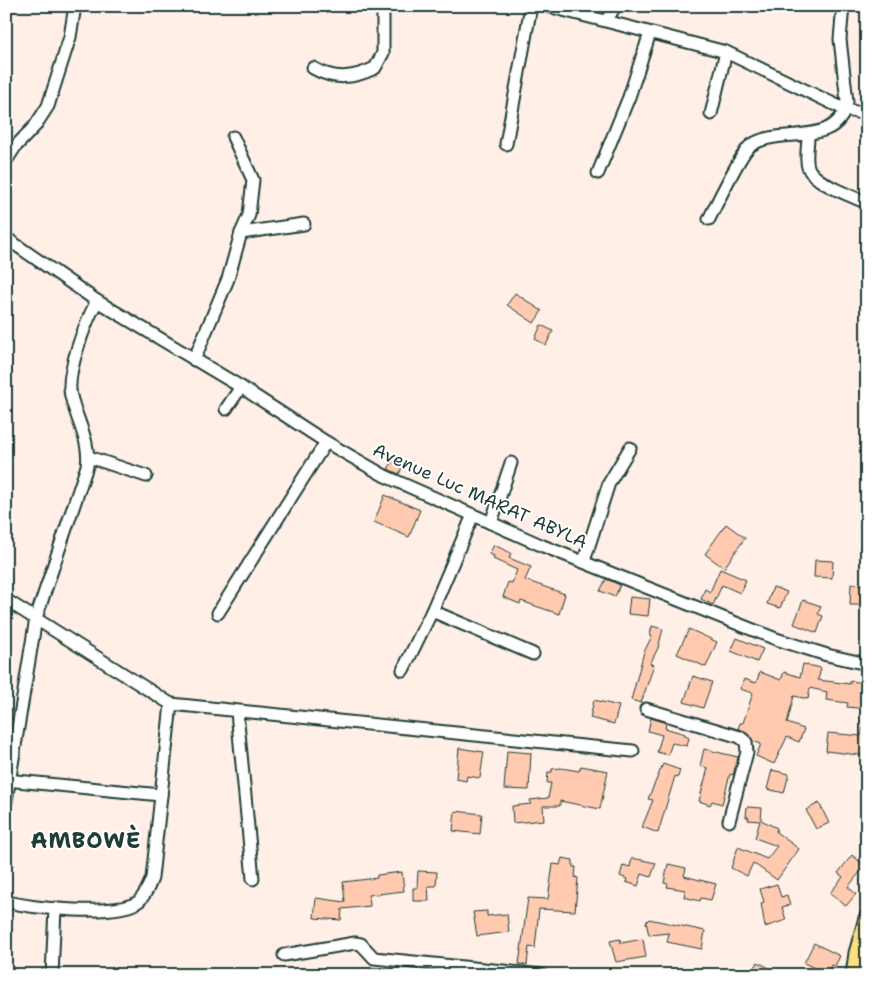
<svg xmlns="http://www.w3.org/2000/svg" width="873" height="981" font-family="'Shantell Sans',sans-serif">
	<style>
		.building { fill: #ffcab0; stroke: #1f3d34 }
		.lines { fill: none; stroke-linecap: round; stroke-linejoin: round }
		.minor-casing { stroke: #1f3d34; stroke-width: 15 }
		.major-casing { stroke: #1f3d34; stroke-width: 19 }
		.minor { stroke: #fff; stroke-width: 11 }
		.major { stroke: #fedf80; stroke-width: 15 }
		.labels { text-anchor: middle; stroke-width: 4; stroke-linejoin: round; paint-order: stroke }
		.street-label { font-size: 18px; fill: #1f3d34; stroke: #fff }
		.district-label { font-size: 22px; font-weight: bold; letter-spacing: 1px; fill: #1f3d34; stroke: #fff }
	</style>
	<rect width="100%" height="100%" fill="#ffefe7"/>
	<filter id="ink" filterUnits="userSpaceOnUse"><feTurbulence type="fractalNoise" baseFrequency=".02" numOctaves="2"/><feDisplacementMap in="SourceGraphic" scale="10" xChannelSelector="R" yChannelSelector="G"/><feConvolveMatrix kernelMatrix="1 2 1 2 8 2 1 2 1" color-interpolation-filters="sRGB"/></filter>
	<g filter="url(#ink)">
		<g class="building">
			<polygon points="515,293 542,311 534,323 507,305"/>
			<polygon points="541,325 553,331 546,345 535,339"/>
			<polygon points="394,459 404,464 399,474 388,469"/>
			<polygon points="385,495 420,510 409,537 374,522"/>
			<polygon points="726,524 745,538 724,568 705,554"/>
			<polygon points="494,545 511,553 509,558 531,567 525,580 565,594 559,614 521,601 520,604 503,597 508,582 512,583 517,570 493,559 494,556 489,554"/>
			<polygon points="815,560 833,561 832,578 814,577"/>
			<polygon points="720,569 746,580 740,593 722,585 713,605 701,599 705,589 710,592"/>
			<polygon points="606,579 620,585 615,597 600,591"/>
			<polygon points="851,584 867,585 867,605 850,605"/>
			<polygon points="773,587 787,592 780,608 767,604"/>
			<polygon points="630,597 650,599 648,616 628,614"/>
			<polygon points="803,600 821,606 818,614 823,616 817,633 794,624"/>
			<polygon points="652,626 663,629 658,648 650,664 654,665 641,703 631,700 644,652 652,636 650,635"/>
			<polygon points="689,629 717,642 706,667 677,654"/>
			<polygon points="737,638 763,649 757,662 731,651"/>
			<polygon points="803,664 821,668 818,680 850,684 850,681 867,683 867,709 847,707 848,703 826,700 827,692 810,688 808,699 794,696 787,723 804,729 799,742 787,737 774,764 756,756 761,744 753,741 745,731 738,729 740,723 743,723 753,693 740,689 744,679 756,683 760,672 781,680 784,672 800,677"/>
			<polygon points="693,676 712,682 703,708 684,702"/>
			<polygon points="594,700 619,706 614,724 590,718"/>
			<polygon points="651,718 666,723 665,728 685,734 685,736 689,738 687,746 672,743 668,755 657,752 662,735 648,731"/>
			<polygon points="864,723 867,723 867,756 826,751 828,733 861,736"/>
			<polygon points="459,748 484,752 480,778 467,776 466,781 456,779"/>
			<polygon points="704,749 738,757 733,775 730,774 722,804 712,801 710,805 699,801 708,768 700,766"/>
			<polygon points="507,751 531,753 529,790 504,789"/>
			<polygon points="663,764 680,770 678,777 675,776 658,833 642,827 653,800 648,799"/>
			<polygon points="581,766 608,771 600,809 560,801 560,806 543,806 544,820 513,823 512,806 531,804 530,800 548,798 551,783 547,783 548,772 552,772 552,769 561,768 579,771"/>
			<polygon points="772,770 789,774 784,793 767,789"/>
			<polygon points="819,803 829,823 816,829 806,810"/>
			<polygon points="747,807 762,808 761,820 777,828 776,832 799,849 777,880 753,863 747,876 731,868 738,847 767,859 777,846 755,838 760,821 748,820 749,817 746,817"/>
			<polygon points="455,811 482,814 480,834 453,831"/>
			<polygon points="852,855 865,866 848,887 856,894 846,906 830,893 843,877 838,873"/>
			<polygon points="562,858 573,860 573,867 576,867 575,877 578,878 575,911 539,909 535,948 529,947 527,965 519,964 528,898 548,899 553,864 560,865"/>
			<polygon points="632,858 656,863 651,877 642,874 638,886 626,882 627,879 620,876 623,865 630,867"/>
			<polygon points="668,864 686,868 684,876 716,884 711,900 701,898 700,901 684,897 685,890 667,887 668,884 664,883"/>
			<polygon points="418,871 437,872 436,886 428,886 429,901 413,901 413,888 417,888"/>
			<polygon points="402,872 404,891 369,895 370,906 342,909 341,920 314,918 316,898 345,902 343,882 377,878 377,875"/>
			<polygon points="777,884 781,897 787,895 790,905 782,907 786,920 765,927 761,903 764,902 760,889"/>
			<polygon points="487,911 487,916 507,914 509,932 477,936 473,912"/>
			<polygon points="649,919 705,931 702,949 667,942 669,933 649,935 646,922"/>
			<polygon points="620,939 621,943 643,939 646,957 616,962 610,941"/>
			<polygon points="814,943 840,956 835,966 831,965 827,974 804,963"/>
			<polygon points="758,962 782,975 751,975"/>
		</g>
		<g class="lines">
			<defs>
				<g id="minor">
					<polyline points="547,6 726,52 846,110 867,114"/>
					<polyline points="607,20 615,6"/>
					<path d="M313 68C334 80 352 79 375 68L383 53V6"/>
					<polyline points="711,114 726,52"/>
					<path d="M808 136C808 146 805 158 808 167 813 183 852 196 867 203"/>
					<polyline points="506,144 531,6"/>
					<polyline points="6,161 15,147 35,126 48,106 70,37 75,6"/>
					<polyline points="598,173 629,97 650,33"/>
					<path d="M709 219C716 205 741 153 750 146 777 125 838 150 847 102L840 39 843 6"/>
					<polyline points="241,233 304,224"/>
					<polyline points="6,238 97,301 241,387 326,442 385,476 543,546 776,639 827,655 867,664"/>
					<polyline points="194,360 228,279 241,233 249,215 253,180 233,137"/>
					<polyline points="226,409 241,387"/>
					<polyline points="89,457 146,476"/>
					<polyline points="491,523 511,463"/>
					<polyline points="584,561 609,483 630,448"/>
					<polyline points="6,600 171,704 633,751"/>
					<polyline points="432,611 533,654"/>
					<polyline points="218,613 326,442"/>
					<polyline points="403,670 432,611 473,515"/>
					<polyline points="646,709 740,737 746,742 747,752 729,821"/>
					<polyline points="237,712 253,879"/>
					<polyline points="6,780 161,795"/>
					<path d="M6 801 36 618 87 466C91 442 76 419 71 396 65 374 86 321 97 301"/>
					<path d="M6 901C29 909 121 917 139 901 146 894 149 886 152 878L171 704"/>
					<polyline points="284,955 355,943 361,944 374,958 542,975"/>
					<polyline points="52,975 55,908"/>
				</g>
				<polyline id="major" points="854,975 857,953 867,918"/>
			</defs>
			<use href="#minor" class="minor-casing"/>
			<use href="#major" class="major-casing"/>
			<use href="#minor" class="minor"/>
			<use href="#major" class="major"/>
		</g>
	</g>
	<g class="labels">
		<g class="street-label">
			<text transform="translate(480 496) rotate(24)" y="6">Avenue Luc MARAT ABYLA</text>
		</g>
		<g class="district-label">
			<text x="86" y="848">AMBOWÈ</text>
		</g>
	</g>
	<rect width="873" height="981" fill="none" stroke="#fff" stroke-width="25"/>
	<rect x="12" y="12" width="848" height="956" fill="none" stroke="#1f3d34" stroke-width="2" filter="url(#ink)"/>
</svg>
